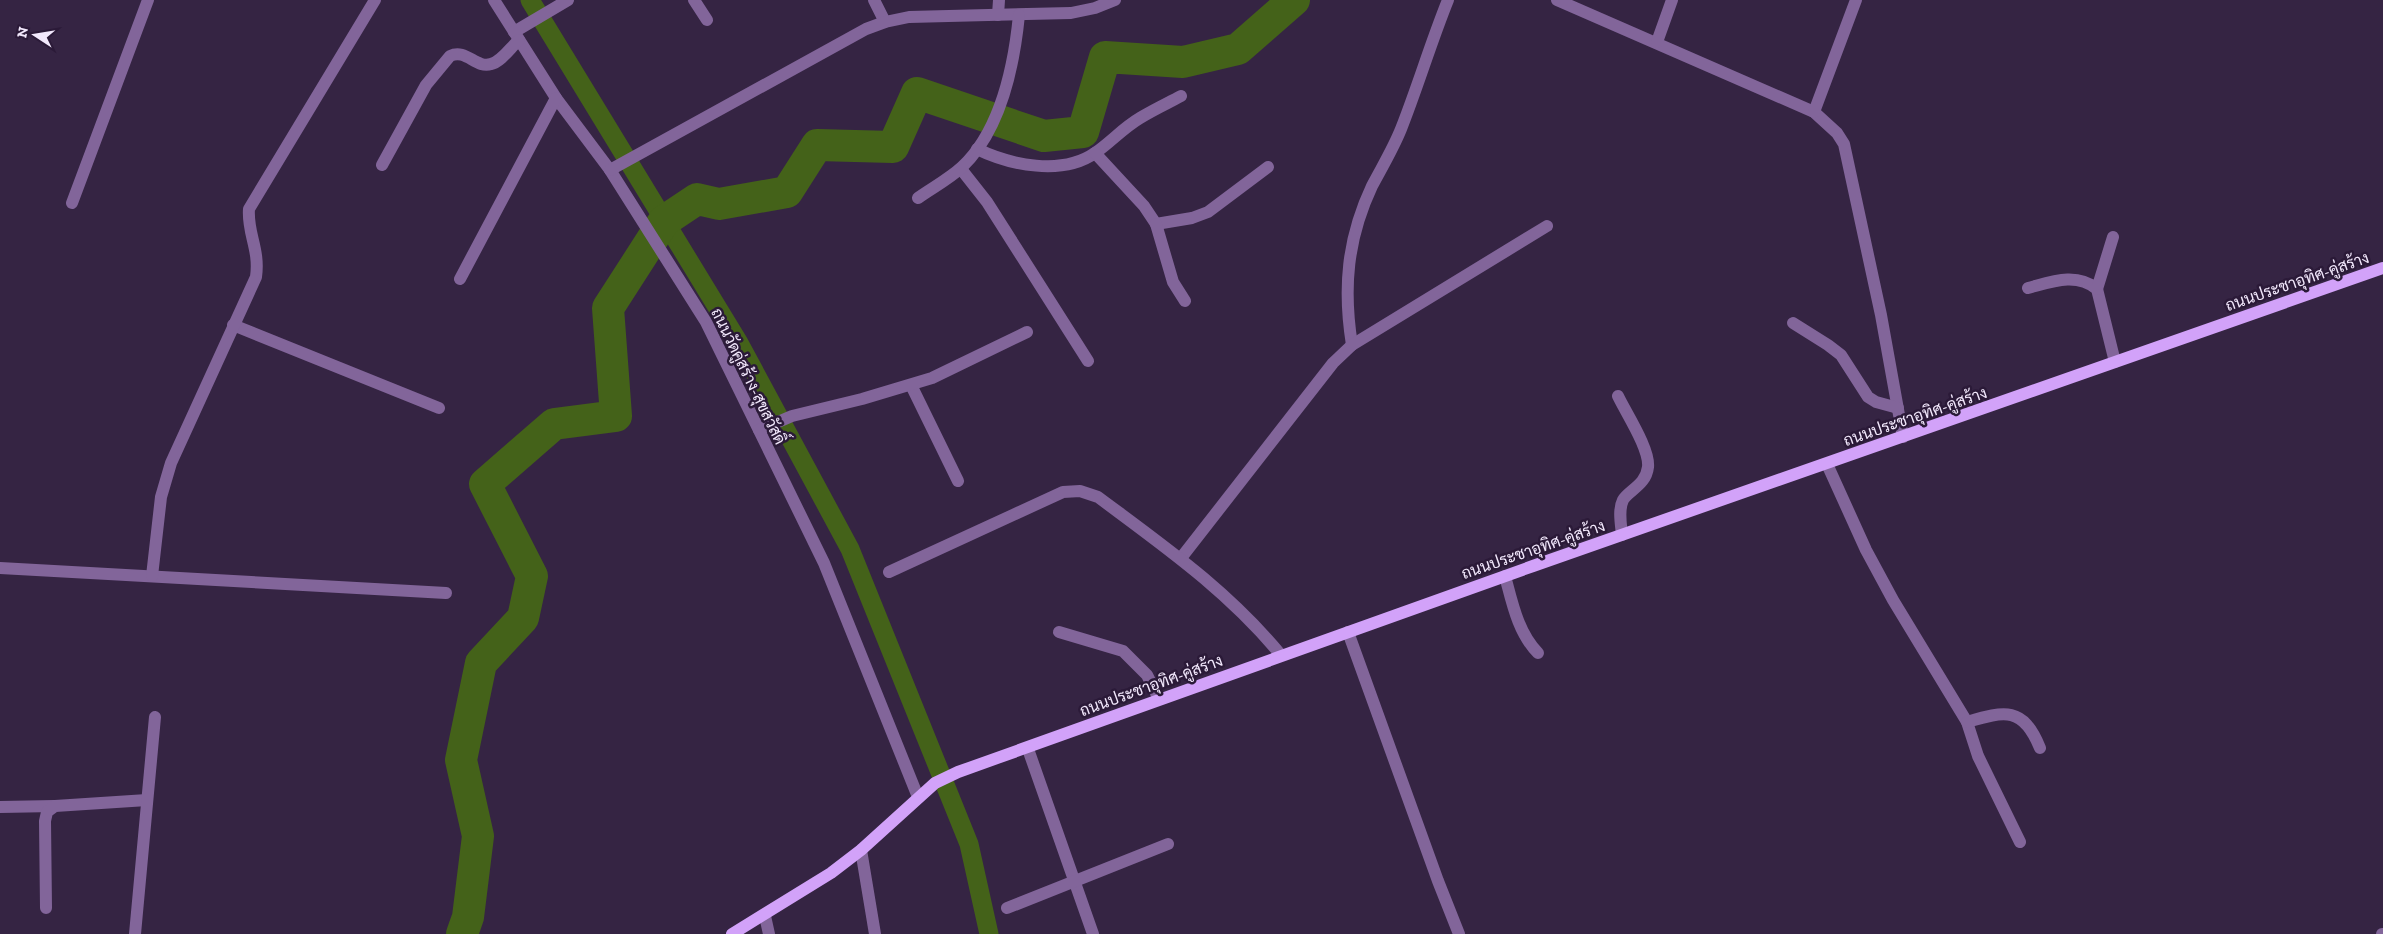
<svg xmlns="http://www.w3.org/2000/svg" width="2383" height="934" font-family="'Zilla Slab',Sarabun,serif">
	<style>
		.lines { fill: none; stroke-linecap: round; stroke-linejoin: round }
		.canal { stroke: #446219; stroke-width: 19 }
		.river { stroke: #446219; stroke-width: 32 }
		.minor { stroke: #82659a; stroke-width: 12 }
		.major { stroke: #d2a2f9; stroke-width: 12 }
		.labels { text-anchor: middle; stroke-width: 5; stroke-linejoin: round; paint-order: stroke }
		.street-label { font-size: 16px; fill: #f2e8fc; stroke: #2b1a38 }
	</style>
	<rect width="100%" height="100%" fill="#352443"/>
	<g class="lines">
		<polyline class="canal" points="530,0 739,343 850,549 969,844 989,934"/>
		<polyline class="river" points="462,934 468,917 478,836 461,760 481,663 523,618 532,576 485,484 554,424 616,416 608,308 664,221 697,199 719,204 787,192 817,145 893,147 917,93 1044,136 1083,132 1105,57 1183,62 1238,49 1294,0"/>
		<g class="minor">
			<polyline points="494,0 556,98 610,170 706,322 824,563 918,797"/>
			<polyline points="694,0 707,20"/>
			<polyline points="874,0 885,22"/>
			<polyline points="1557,0 1814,112 1837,133 1844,144 1881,315 1903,437"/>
			<polyline points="998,15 999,0"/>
			<polyline points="514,32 568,0"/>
			<polyline points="1657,42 1672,0"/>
			<polyline points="1814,112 1856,0"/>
			<path d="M977 149C1010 165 1062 176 1095 153 1111 142 1123 128 1140 118 1153 110 1168 103 1181 96"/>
			<polyline points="1095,153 1144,206 1156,224 1192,218 1208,212 1268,167"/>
			<path d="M382 165 426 85 450 56C466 48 476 69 491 64 501 62 511 47 519 40"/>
			<polyline points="961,169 987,202 1088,361"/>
			<polyline points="610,170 866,29 885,22 909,17 1071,13 1095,8 1115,0"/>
			<path d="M918 198C932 188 949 179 962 167 1001 130 1014 66 1019 15"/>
			<polyline points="72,203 148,0"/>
			<polyline points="1156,224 1173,282 1185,301"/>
			<polyline points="460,279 556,98"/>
			<path d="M2028 288C2051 282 2076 272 2097 289L2115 362"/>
			<polyline points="2097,289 2113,237"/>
			<polyline points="1793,323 1828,345 1841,355 1868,397 1876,402 1898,408"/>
			<polyline points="233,325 439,408"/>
			<path d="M1352 345C1343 289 1347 239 1372 186 1382 167 1393 149 1401 129 1418 86 1431 42 1448 0"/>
			<polyline points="911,385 958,481"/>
			<path d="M1618 396C1626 413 1650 449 1648 467 1646 485 1629 490 1623 500 1618 510 1621 524 1622 535"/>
			<polyline points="759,430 792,416 862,399 932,378 1027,332"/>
			<polyline points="1827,464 1866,550 1893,600 1967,722 1978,756 2020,842"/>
			<polyline points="1181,558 1333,363 1352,345 1547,226"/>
			<polyline points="0,568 446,593"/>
			<path d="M889 572 1063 492 1080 491 1098 497C1165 547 1227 590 1281 655"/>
			<path d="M152 576 161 497 171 463 256 277C260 249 247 233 249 209L375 0"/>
			<path d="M1505 576C1512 602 1518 633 1538 653"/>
			<polyline points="1059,632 1123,651 1147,675 1159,699"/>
			<polyline points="1348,632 1438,881 1459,934"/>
			<path d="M1967 722C2005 711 2023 706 2040 748"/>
			<polyline points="1028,749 1093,934"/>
			<polyline points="0,807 55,806"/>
			<polyline points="861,850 875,934"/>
			<polyline points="46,908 45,821 47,812 55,806 147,800"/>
			<polyline points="1007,908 1168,844"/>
			<polyline points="765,916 769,934"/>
			<polyline points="135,934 155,717"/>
			<polyline points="2382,934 2383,934"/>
		</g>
		<polyline class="major" points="732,934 831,873 861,850 935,783 958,772 1533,566 2383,268"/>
	</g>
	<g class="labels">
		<g class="street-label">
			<text transform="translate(2297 281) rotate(-19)" y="6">ถนนประชาอุทิศ-คู่สร้าง</text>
			<text transform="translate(749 376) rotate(64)" y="6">ถนนวัดคู่สร้าง-สุขสวัสดิ์</text>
			<text transform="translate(1915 416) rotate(-19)" y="6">ถนนประชาอุทิศ-คู่สร้าง</text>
			<text transform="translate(1533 549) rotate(-19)" y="6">ถนนประชาอุทิศ-คู่สร้าง</text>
			<text transform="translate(1151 685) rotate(-20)" y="6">ถนนประชาอุทิศ-คู่สร้าง</text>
		</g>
	</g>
	<g transform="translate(35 35) rotate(282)" stroke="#2b1a38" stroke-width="4" paint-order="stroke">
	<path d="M0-4L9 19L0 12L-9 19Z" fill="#f2e8fc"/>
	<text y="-8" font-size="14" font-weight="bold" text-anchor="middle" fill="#f2e8fc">N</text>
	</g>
</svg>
